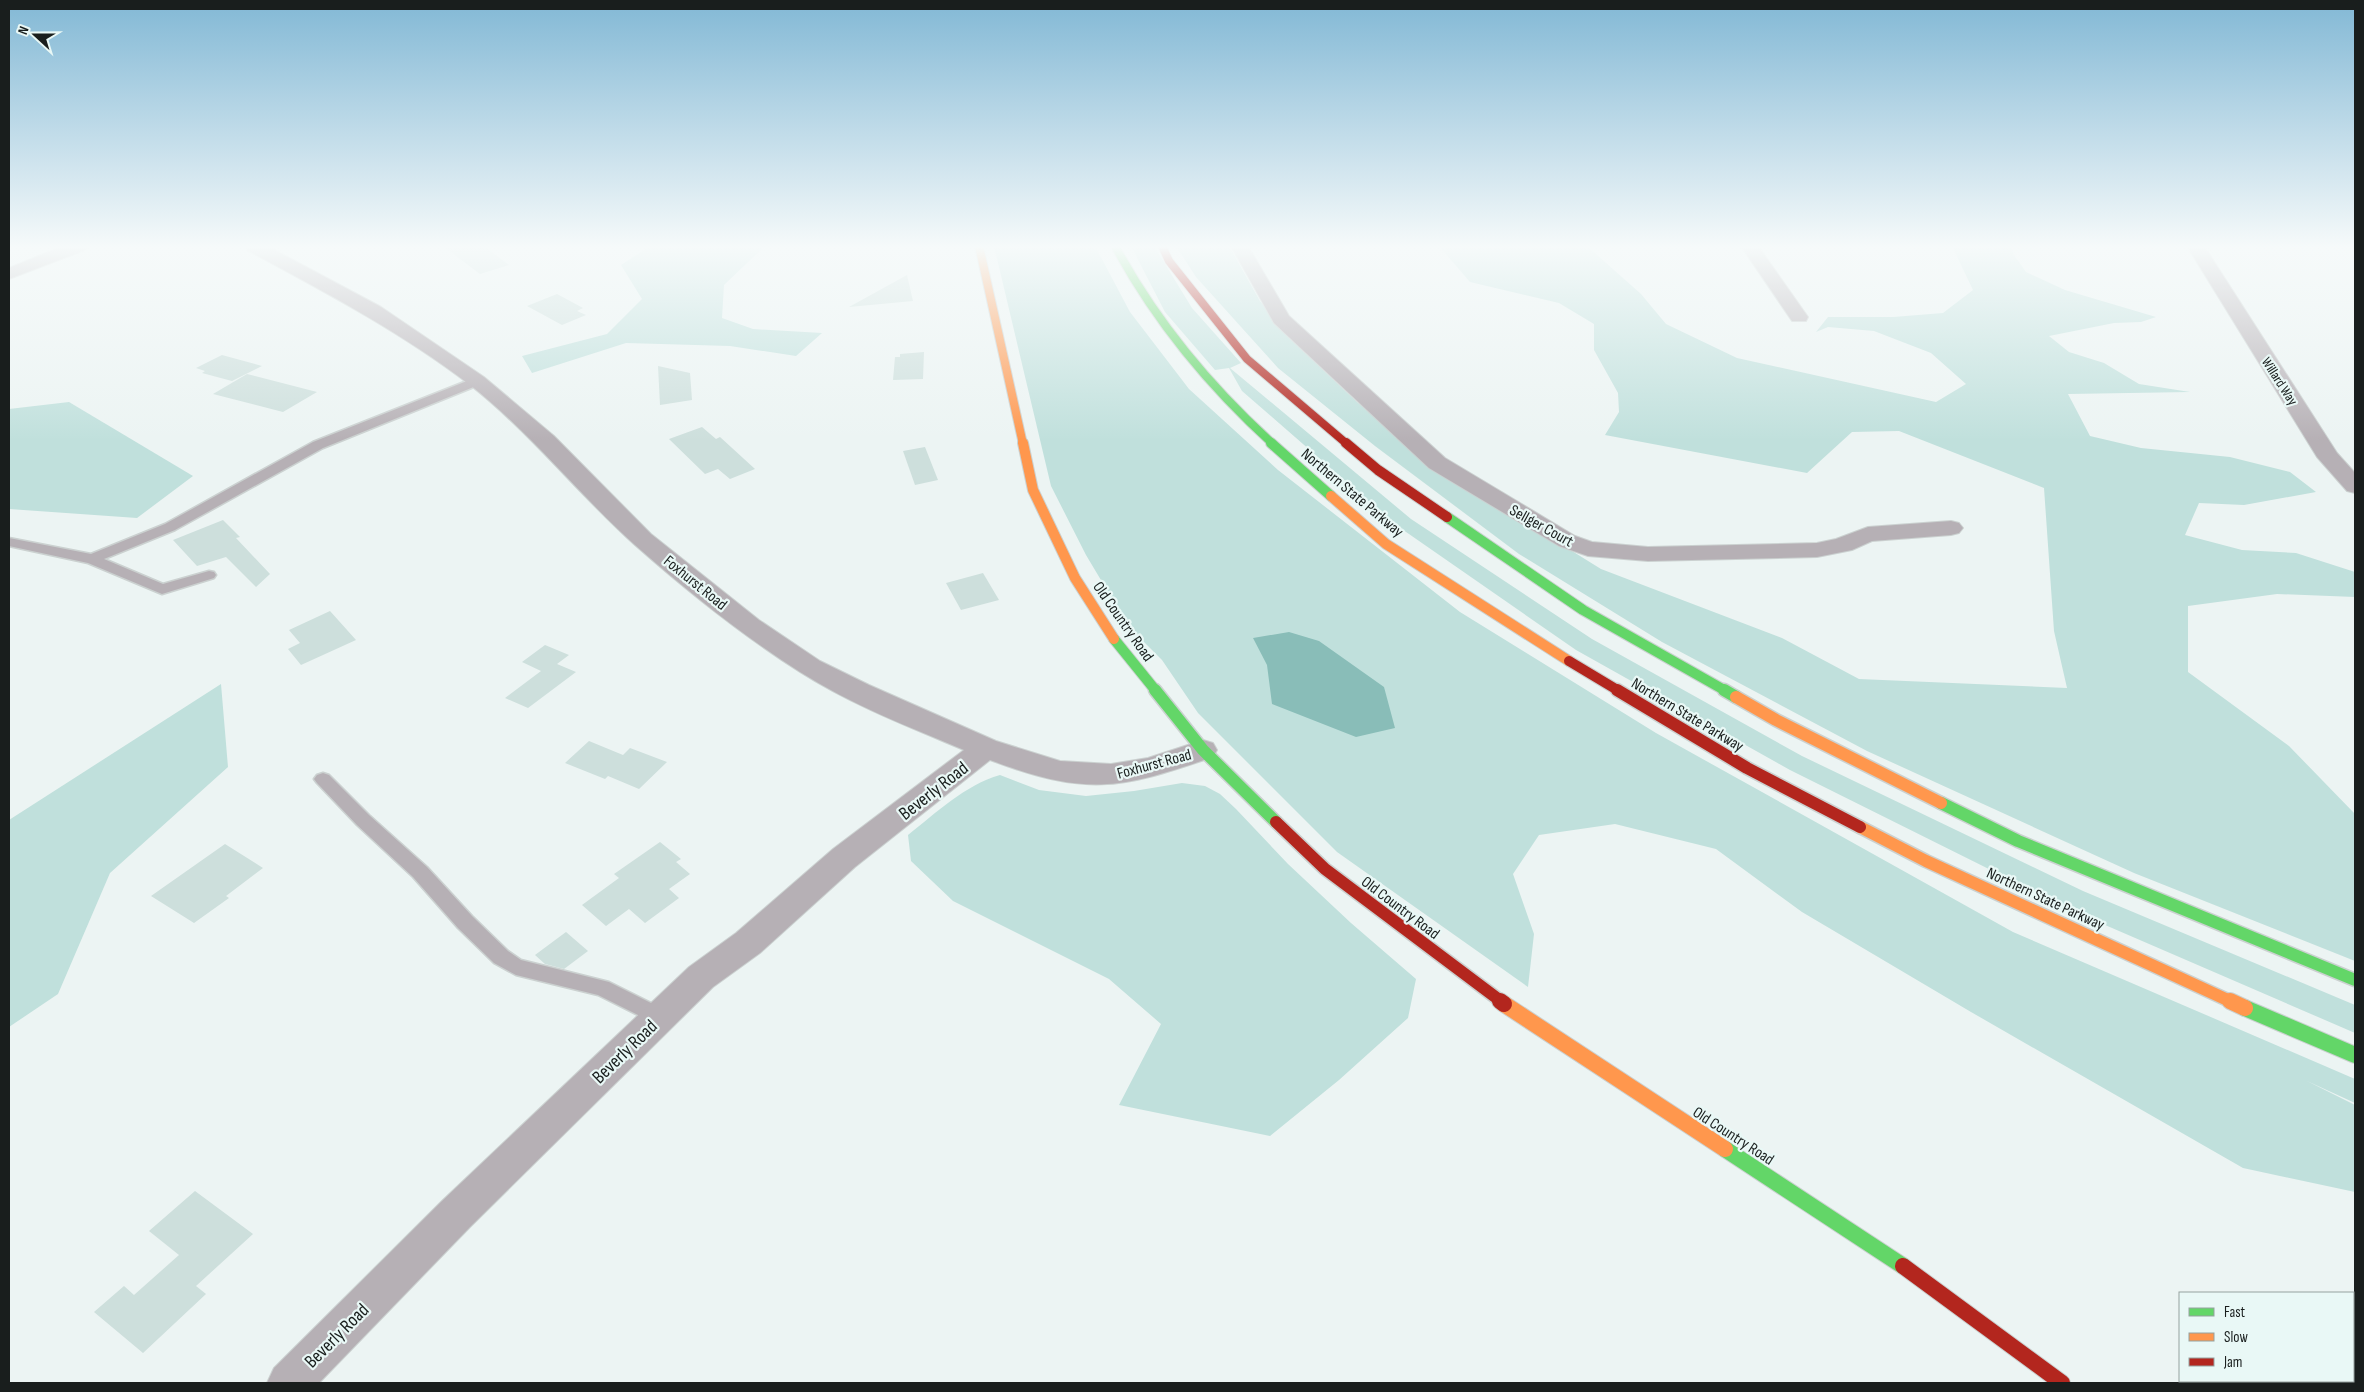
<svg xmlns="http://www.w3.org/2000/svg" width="2364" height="1392" font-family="'Sofia Sans Condensed',sans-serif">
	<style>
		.green { fill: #c0e0dc }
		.water { fill: #89bdb8 }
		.building { fill: #cddfdc }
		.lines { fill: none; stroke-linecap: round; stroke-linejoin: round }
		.lane-casing { stroke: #cbd1d0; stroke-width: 3 }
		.street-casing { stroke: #cbd1d0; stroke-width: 2 }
		.fast-far3-casing { stroke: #cbd1d0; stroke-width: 10 }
		.fast-far2-casing { stroke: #cbd1d0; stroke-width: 12 }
		.fast-far1-casing { stroke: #cbd1d0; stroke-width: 15 }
		.fast-casing { stroke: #cbd1d0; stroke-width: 18 }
		.slow-far3-casing { stroke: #cbd1d0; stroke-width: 10 }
		.slow-far2-casing { stroke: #cbd1d0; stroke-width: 12 }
		.slow-far1-casing { stroke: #cbd1d0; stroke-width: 15 }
		.slow-casing { stroke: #cbd1d0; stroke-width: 18 }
		.jam-far3-casing { stroke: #cbd1d0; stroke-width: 10 }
		.jam-far2-casing { stroke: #cbd1d0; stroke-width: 12 }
		.jam-far1-casing { stroke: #cbd1d0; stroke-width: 15 }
		.jam-casing { stroke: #cbd1d0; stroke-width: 18 }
		.lane { fill: #b6b0b5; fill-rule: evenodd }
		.street { fill: #b6b0b5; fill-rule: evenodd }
		.fast-far3 { stroke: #63d668; stroke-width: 8 }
		.fast-far2 { stroke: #63d668; stroke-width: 10 }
		.fast-far1 { stroke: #63d668; stroke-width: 12 }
		.fast { stroke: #63d668; stroke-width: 16 }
		.slow-far3 { stroke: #ff974d; stroke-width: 8 }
		.slow-far2 { stroke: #ff974d; stroke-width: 10 }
		.slow-far1 { stroke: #ff974d; stroke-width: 12 }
		.slow { stroke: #ff974d; stroke-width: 16 }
		.jam-far3 { stroke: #b3261e; stroke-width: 8 }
		.jam-far2 { stroke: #b3261e; stroke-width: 10 }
		.jam-far1 { stroke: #b3261e; stroke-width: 12 }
		.jam { stroke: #b3261e; stroke-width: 16 }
		.labels { text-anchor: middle; stroke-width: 4.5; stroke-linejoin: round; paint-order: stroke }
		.far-street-label { font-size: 14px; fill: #191e1d; stroke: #e9f8f6 }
		.street-label { font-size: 16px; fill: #191e1d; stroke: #e9f8f6 }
		.near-street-label { font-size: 19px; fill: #191e1d; stroke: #e9f8f6 }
	</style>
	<rect width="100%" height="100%" fill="#ecf4f3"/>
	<g class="green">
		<polygon points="650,246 765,246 724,285 722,318 753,329 822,333 796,356 730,346 626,343 532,373 522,356 607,334 642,299 621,265"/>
		<polygon points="994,246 1095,246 1130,312 1189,389 1278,470 1460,612 1656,733 2013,932 2355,1079 2355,1103 2307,1081 2355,1105 2355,1192 2243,1168 1971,1012 1802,912 1716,849 1615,824 1539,835 1513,874 1534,934 1528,987 1337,852 1198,713 1162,660 1129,627 1086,555 1051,486"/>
		<polygon points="1131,246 1154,246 1192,308 1241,363 1230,368 1411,519 1592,639 1802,756 2083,891 2355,1005 2355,1033 2075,912 1790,770 1576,650 1396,525 1242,391 1229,368 1215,370 1165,312"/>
		<polygon points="1176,246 1229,246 1260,301 1287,336 1357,402 1432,464 1601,569 1782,638 1859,679 2067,688 2054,631 2044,488 1899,431 1852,432 1807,473 1605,435 1619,412 1618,393 1594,350 1594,324 1559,303 1470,282 1439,246 1587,246 1641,294 1666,324 1737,358 1936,402 1966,384 1931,353 1874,331 1828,327 1816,332 1828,317 1893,317 1943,313 1973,290 1952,246 2010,246 2014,255 2026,272 2065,290 2156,317 2141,322 2114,323 2049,336 2069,352 2104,363 2139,384 2190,392 2068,394 2090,436 2141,448 2230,457 2290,472 2316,492 2244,505 2199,503 2185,535 2242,550 2296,553 2355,572 2355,597 2277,594 2188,606 2188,672 2289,746 2355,814 2355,961 2134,873 1867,751 1662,642 1519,554 1375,446 1278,368 1196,277"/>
		<polygon points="69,402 193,476 137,518 9,509 9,409"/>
		<polygon points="221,684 228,767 110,873 58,994 9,1027 9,820"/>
		<path d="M1000 775 1039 790 1086 796 1134 791 1182 783 1205 786 1220 794 1236 809 1288 864 1351 923 1416 979 1408 1018 1339 1080 1270 1136 1119 1105 1161 1024 1109 979 953 901 911 861 908 835C936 813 965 785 1000 775Z"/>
	</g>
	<polygon class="water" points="1289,632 1319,641 1384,687 1395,728 1356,737 1272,704 1267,665 1253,638"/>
	<g class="building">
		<polygon points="443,246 484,246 509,265 480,274"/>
		<polygon points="907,275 913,301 849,307"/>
		<polygon points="557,294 583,308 577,311 586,315 562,325 527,306"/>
		<polygon points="924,352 923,379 893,380 895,357 900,357 900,354"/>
		<polygon points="222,355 262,366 232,381 202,373 205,371 196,368"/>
		<polygon points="658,366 690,373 692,400 660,405"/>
		<polygon points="247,374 317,392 283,412 213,394"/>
		<polygon points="702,427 716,439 720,437 755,469 730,479 718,469 705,474 669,439"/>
		<polygon points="925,447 938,480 915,485 903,451"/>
		<polygon points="223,520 240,537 236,538 270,574 256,587 226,557 197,566 173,540"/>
		<polygon points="983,573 999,600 961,610 946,583"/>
		<polygon points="330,611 356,640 301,665 288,649 300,643 289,630"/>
		<polygon points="545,645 569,655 557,664 576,672 528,708 505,698 541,671 522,662"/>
		<polygon points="589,741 623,755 630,748 667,762 639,789 608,776 605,779 565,763"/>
		<polygon points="660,842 681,859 676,862 690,874 669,889 679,898 645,923 629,909 606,926 582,905 619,878 614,874"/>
		<polygon points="225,844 263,868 226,896 229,898 194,923 151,896"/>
		<polygon points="566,932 588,951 564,969 545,964 535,955"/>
		<polygon points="195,1191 253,1234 196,1286 206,1294 143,1353 94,1312 124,1286 134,1295 179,1255 149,1231"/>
	</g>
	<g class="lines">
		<defs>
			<g id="lane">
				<polygon points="477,377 481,378 483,381 481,384 323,448 175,530 104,559 163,584 209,571 214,572 216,575 214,578 162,594 88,563 9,546 9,538 91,554 165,524 313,442"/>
				<polygon points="323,773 329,775 369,815 427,867 472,916 508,951 521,960 609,982 667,1011 670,1017 667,1023 660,1026 598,995 516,975 494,963 458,928 413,877 357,825 317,783 314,779 317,775"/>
			</g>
			<g id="street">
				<polygon points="63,246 87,246 85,250 9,279 9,268"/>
				<path d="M245 246H267L381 307 484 377 554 436 651 534 759 620 820 661 869 685 996 741 1060 761 1111 764 1148 758 1203 740 1213 743 1217 750 1213 757C1118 790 1086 796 990 760L855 867 760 953 713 987 470 1227 319 1383H267L274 1368 442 1201 689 967 736 933 833 849 964 750C909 727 850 704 800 672 742 635 687 591 635 545 578 494 531 433 470 385 401 332 323 291 247 250Z"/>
				<polygon points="1231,246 1248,246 1289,316 1445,458 1575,536 1592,542 1648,547 1817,543 1836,539 1868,527 1951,521 1959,523 1963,528 1959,533 1951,535 1872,541 1852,550 1817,557 1648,561 1588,556 1559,546 1429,468 1274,323"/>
				<polygon points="1741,246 1758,246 1808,317 1806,321 1792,321"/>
				<polygon points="2187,246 2204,246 2337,453 2355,473 2355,493 2347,491 2317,457"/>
			</g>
			<path id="fast-far3" d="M1115 246C1156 322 1209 386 1273 444"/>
			<g id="fast-far2">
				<polyline points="1271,443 1331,496"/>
				<polyline points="1447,517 1583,610 1726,691"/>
				<polyline points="1114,639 1156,691"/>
			</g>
			<g id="fast-far1">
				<polyline points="1155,690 1203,750 1276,822"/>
				<polyline points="1724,690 1736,697"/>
				<polyline points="1941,803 2018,841 2355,980"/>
			</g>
			<g id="fast">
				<polyline points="2245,1008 2355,1055"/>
				<polyline points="1725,1149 1903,1266"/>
			</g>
			<polyline id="slow-far3" points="979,246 1023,444"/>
			<g id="slow-far2">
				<polyline points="1023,443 1033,490 1075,578 1114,639"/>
				<polyline points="1331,496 1386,544 1569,661"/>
			</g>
			<g id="slow-far1">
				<polyline points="1736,697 1776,720 1941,803"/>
				<polyline points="1860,827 1926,861 2232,1002"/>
			</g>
			<g id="slow">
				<polyline points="2230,1001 2245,1008"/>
				<polyline points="1504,1004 1725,1149"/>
			</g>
			<polyline id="jam-far3" points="1162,246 1169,261 1247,359 1347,444"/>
			<g id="jam-far2">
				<polyline points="1346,443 1378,470 1447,517"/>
				<polyline points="1569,661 1619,691"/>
			</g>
			<g id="jam-far1">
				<polyline points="1617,690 1747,768 1860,827"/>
				<polyline points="1276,822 1325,869 1502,1002"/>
			</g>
			<g id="jam">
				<polyline points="1500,1001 1504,1004"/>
				<polyline points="1903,1266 2062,1383"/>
			</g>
		</defs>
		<use href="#lane" class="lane-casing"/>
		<use href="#street" class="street-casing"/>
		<use href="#fast-far3" class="fast-far3-casing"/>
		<use href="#fast-far2" class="fast-far2-casing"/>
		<use href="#fast-far1" class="fast-far1-casing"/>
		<use href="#fast" class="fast-casing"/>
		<use href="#slow-far3" class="slow-far3-casing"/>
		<use href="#slow-far2" class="slow-far2-casing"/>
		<use href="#slow-far1" class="slow-far1-casing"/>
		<use href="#slow" class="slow-casing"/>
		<use href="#jam-far3" class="jam-far3-casing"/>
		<use href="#jam-far2" class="jam-far2-casing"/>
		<use href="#jam-far1" class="jam-far1-casing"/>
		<use href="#jam" class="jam-casing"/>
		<use href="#lane" class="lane"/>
		<use href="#street" class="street"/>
		<use href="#fast-far3" class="fast-far3"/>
		<use href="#fast-far2" class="fast-far2"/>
		<use href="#fast-far1" class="fast-far1"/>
		<use href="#fast" class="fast"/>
		<use href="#slow-far3" class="slow-far3"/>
		<use href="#slow-far2" class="slow-far2"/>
		<use href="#slow-far1" class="slow-far1"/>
		<use href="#slow" class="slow"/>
		<use href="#jam-far3" class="jam-far3"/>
		<use href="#jam-far2" class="jam-far2"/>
		<use href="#jam-far1" class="jam-far1"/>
		<use href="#jam" class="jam"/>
	</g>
	<linearGradient id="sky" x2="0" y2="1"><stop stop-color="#82b8d5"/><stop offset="0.56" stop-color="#f6fafa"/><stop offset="1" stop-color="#f6fafa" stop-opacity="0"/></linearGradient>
	<rect width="2364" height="441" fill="url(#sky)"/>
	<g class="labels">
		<g class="far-street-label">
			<text transform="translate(2280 381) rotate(57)" y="5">Willard Way</text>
		</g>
		<g class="street-label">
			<text transform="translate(1353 492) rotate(40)" y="6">Northern State Parkway</text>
			<text transform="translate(1542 525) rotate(29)" y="6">Sellger Court</text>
			<text transform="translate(696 582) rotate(39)" y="6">Foxhurst Road</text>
			<text transform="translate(1124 621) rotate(55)" y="6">Old Country Road</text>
			<text transform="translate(1688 714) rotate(31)" y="6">Northern State Parkway</text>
			<text transform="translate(1154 763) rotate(-15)" y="6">Foxhurst Road</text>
			<text transform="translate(2046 898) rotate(25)" y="6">Northern State Parkway</text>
			<text transform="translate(1401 907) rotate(37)" y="6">Old Country Road</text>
			<text transform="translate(1734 1135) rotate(33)" y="6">Old Country Road</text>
		</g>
		<g class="near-street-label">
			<text transform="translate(933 790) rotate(-38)" y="7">Beverly Road</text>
			<text transform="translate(624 1051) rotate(-44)" y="7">Beverly Road</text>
			<text transform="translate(336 1335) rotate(-45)" y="7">Beverly Road</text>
		</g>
	</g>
	<rect width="2364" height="1392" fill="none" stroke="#191e1d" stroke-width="20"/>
	<rect x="2179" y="1292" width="175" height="90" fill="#e9f8f6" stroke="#96a19f"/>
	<rect x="2189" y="1308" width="25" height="8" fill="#63d668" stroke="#96a19f"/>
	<text x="2224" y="1317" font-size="15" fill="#191e1d">Fast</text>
	<rect x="2189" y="1333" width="25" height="8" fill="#ff974d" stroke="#96a19f"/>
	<text x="2224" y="1342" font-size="15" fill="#191e1d">Slow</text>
	<rect x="2189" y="1358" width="25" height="8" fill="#b3261e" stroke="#96a19f"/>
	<text x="2224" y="1367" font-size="15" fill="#191e1d">Jam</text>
	<g transform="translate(35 35) rotate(291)" stroke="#e9f8f6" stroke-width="4" paint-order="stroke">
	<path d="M0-4L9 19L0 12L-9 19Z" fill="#191e1d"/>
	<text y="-8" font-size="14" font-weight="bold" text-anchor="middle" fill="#191e1d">N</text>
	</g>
</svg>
